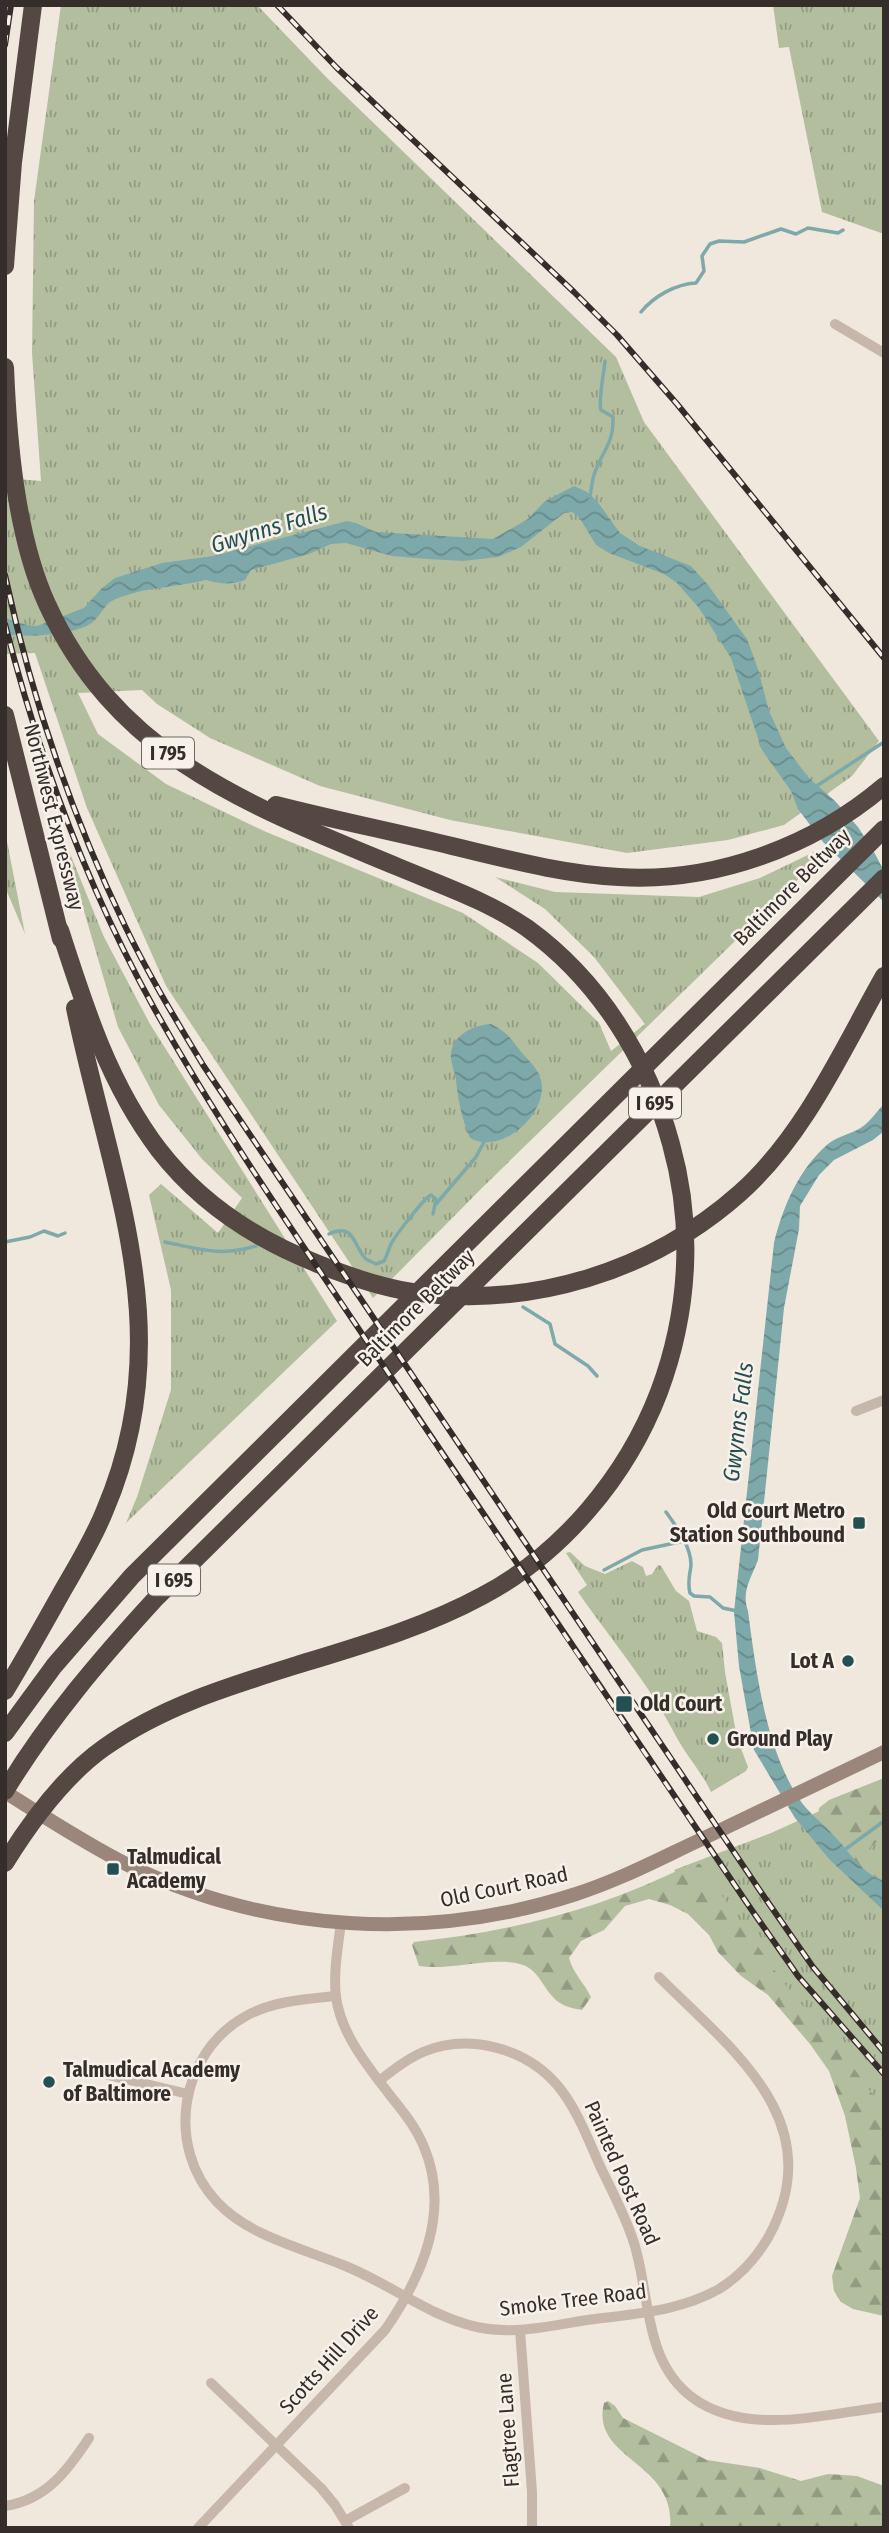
<svg xmlns="http://www.w3.org/2000/svg" width="889" height="2533" font-family="'Fira Sans Condensed',sans-serif">
	<style>
		.grass { fill: url(#grass-tufts) }
		.forest { fill: url(#forest-firs) }
		.water { fill: url(#water-waves) }
		.lines { fill: none; stroke-linecap: round; stroke-linejoin: round }
		.stream { stroke: #7ea9aa; stroke-width: 3.5 }
		.street { stroke: #c7b7aa; stroke-width: 10 }
		.secondary { stroke: #9a867b; stroke-width: 14 }
		.highway { stroke: #554741; stroke-width: 18 }
		.rail-casing { stroke: #352d29; stroke-width: 6 }
		.rail { stroke: #f8f1e9; stroke-width: 3.5; stroke-dasharray: 10; stroke-linecap: butt }
		.poi-dot { fill: #225053; stroke: #f8f1e9; stroke-width: 2.5 }
		.labels { text-anchor: middle; stroke-width: 5; stroke-linejoin: round; paint-order: stroke }
		.shield { fill: #f8f1e9; stroke: #706863; stroke-width: 2 }
		.shield-label { font-size: 19px; font-weight: bold; fill: #352d29 }
		.street-label { font-size: 21px; fill: #352d29; stroke: #f8f1e9 }
		.poi-label { font-size: 21px; font-weight: bold; fill: #352d29; stroke: #f8f1e9; text-anchor: start }
		.water-label { font-size: 23px; font-style: italic; fill: #225053; stroke: #f8f1e9 }
	</style>
	<defs>
		<pattern id="grass-tufts" width="24" height="20" patternUnits="userSpaceOnUse" patternTransform="scale(1.75)"><rect width="24" height="20" fill="#b3be9e"/><path d="M3 7l-1-3M5 7V3M7 7l1-3M15 17l-1-3M17 17v-4M19 17l1-3" fill="none" stroke="#929b81"/></pattern>
		<pattern id="forest-firs" width="22" height="20" patternUnits="userSpaceOnUse" patternTransform="scale(1.75)"><rect width="22" height="20" fill="#b3be9e"/><path d="M5 1l3.5 6h-7zM16 11l3.5 6h-7z" fill="#929b81"/></pattern>
		<pattern id="water-waves" width="16" height="10" patternUnits="userSpaceOnUse" patternTransform="scale(1.75)"><rect width="16" height="10" fill="#7ea9aa"/><path d="M0 5q4-4 8 0t8 0" fill="none" stroke="#688a8a"/></pattern>
	</defs>
	<rect width="100%" height="100%" fill="#f0e7dd"/>
	<g class="grass">
		<polygon points="61,5 257,5 327,78 616,357 644,422 879,741 852,776 784,825 728,840 627,853 450,820 320,786 210,738 157,704 142,690 78,693 98,734 166,784 264,831 463,913 538,963 599,1023 611,1051 645,1024 594,957 545,909 495,877 555,892 699,897 760,878 816,851 818,860 482,1188 373,1298 166,986 87,808 35,653 5,654 5,478 41,481 32,353 34,201"/>
		<polygon points="773,5 884,5 884,234 822,212 789,47 779,48"/>
		<polygon points="60,829 104,937 150,1024 337,1321 126,1523 137,1497 171,1390 171,1290 149,1195 161,1184 218,1233 242,1198 202,1159 159,1105 118,1027"/>
		<polygon points="5,831 25,934 5,887"/>
		<path d="M570 1552 585 1566 605 1574 632 1561 643 1567 646 1576 652 1574 658 1565 661 1566 676 1591 689 1601 697 1631 716 1637 722 1643 725 1672 737 1738 748 1767 746 1771 711 1792C702 1772 687 1757 677 1738 650 1685 612 1641 578 1592L587 1585 566 1553Z"/>
		<polygon points="884,1782 884,2223 842,2071 713,1923 674,1870 771,1833"/>
	</g>
	<g class="forest">
		<path d="M884 1778V1835L869 1849 884 1863V1881C856 1871 838 1839 818 1818L819 1808 829 1800Z"/>
		<path d="M700 1864 780 1978 855 2070 873 2095 884 2116V2316L853 2309 841 2302 834 2291 832 2276 860 2198 856 2168 845 2116 829 2071 810 2044 768 1995 741 1976 718 1952 709 1935 688 1914 670 1905 649 1899 625 1906 604 1930 581 1941 569 1958C573 1973 584 1983 591 1997L582 2010C572 2008 560 2006 553 1997 543 1987 538 1970 523 1965 495 1955 451 1971 419 1966L412 1945 414 1942C510 1932 602 1909 689 1865Z"/>
		<path d="M608 2401 615 2406 623 2418 707 2460 760 2468 801 2481 828 2474 857 2476 884 2486V2528H670C677 2461 590 2460 604 2403Z"/>
	</g>
	<g class="water">
		<path d="M574 486 587 492 597 501 620 533 640 546 691 566 708 585 747 639 758 669 769 711 786 748 809 778 835 801 858 827 874 852 884 871V902L823 842 798 809 791 791 762 750 731 658 699 608 676 582 664 574 609 553 596 545 579 517 572 512 564 513 521 547 498 557 463 561 428 559 392 556 346 543 331 544 309 554 251 570 245 580C232 585 220 584 206 580 178 587 148 587 121 597 103 603 106 609 94 621 80 635 24 638 5 634V618L27 625 37 626 84 608 101 589 115 578 162 563 213 556 347 521 356 523 376 532 493 539 528 519 545 501Z"/>
		<path d="M491 1024C505 1031 510 1037 519 1049 527 1060 538 1067 541 1080 549 1112 503 1156 470 1138 462 1119 458 1101 456 1080 455 1072 450 1062 451 1053 454 1034 474 1025 491 1024Z"/>
		<path d="M884 1104V1131L873 1140 834 1160 819 1175 800 1206 799 1229 784 1308 758 1560C751 1578 741 1592 748 1611 756 1671 766 1753 802 1803 811 1815 826 1826 836 1838 851 1854 862 1873 884 1881V1911L829 1859 795 1818 754 1750 739 1666 734 1612 774 1243C783 1206 799 1169 828 1144 837 1137 847 1135 857 1130 868 1125 876 1112 884 1104Z"/>
	</g>
	<g class="lines">
		<g class="stream">
			<path d="M641 312C654 296 676 284 696 283L704 271 702 256 710 244 719 241 744 242 781 229 796 234 808 228 838 233 843 230"/>
			<path d="M590 497C591 490 592 482 594 475 601 452 614 445 613 417L601 410C598 400 604 374 605 361"/>
			<polyline points="815,787 884,742"/>
			<polyline points="436,1204 476,1157 484,1142"/>
			<path d="M329 1234C356 1222 353 1247 366 1259 369 1261 373 1262 376 1264L384 1261C387 1256 388 1250 391 1244 395 1236 425 1197 431 1195L436 1199 433 1214"/>
			<polyline points="5,1242 30,1237 44,1231 58,1236 65,1233"/>
			<path d="M165 1242C200 1249 220 1257 256 1246"/>
			<polyline points="523,1307 550,1324 555,1344 588,1366 597,1376"/>
			<path d="M666 1512C676 1526 691 1546 691 1565 690 1575 687 1582 690 1593L694 1596 710 1597 723 1608 737 1611"/>
			<polyline points="604,1570 642,1550 684,1541"/>
			<polyline points="843,1851 884,1821"/>
		</g>
		<g class="street">
			<polyline points="835,324 884,353"/>
			<polyline points="856,1411 884,1400"/>
			<path d="M336 1996C306 1999 273 2001 246 2016 179 2053 165 2147 217 2202 249 2236 301 2248 343 2265 389 2283 428 2316 477 2327 514 2335 551 2326 587 2320 631 2314 679 2312 719 2289 740 2276 757 2257 769 2236 831 2121 731 2049 659 1977"/>
			<polyline points="108,2075 188,2094"/>
			<path d="M379 2081C393 2070 407 2059 423 2052 469 2033 526 2048 558 2086 577 2109 588 2139 600 2166 612 2191 626 2217 634 2243 651 2297 643 2361 693 2398 747 2437 823 2414 884 2407"/>
			<polyline points="520,2330 532,2492 532,2528"/>
			<polyline points="211,2383 321,2488 335,2505 349,2528"/>
			<path d="M5 2506C46 2500 68 2470 89 2438"/>
			<polyline points="345,2521 405,2488"/>
			<path d="M198 2528 385 2330C422 2277 451 2211 424 2147 416 2127 402 2110 389 2094 367 2065 341 2034 336 1997 333 1974 338 1946 341 1923"/>
		</g>
		<path class="secondary" d="M5 1792C45 1817 86 1844 128 1865 268 1933 429 1942 576 1894 620 1880 661 1858 702 1839 763 1810 823 1781 884 1752"/>
		<g class="highway">
			<polyline points="5,266 13,162 33,5"/>
			<path d="M5 367C8 442 16 536 47 604 118 759 252 806 398 867 441 885 488 901 527 928 599 980 648 1059 671 1144 694 1226 689 1312 659 1392 627 1476 562 1554 482 1596 425 1627 359 1646 297 1665 230 1686 163 1706 105 1747 65 1775 31 1821 5 1863"/>
			<polyline points="5,715 61,939"/>
			<path d="M276 805C335 820 394 832 452 846 507 859 562 874 619 877 714 883 812 847 884 786"/>
			<path d="M60 930C85 1008 109 1084 159 1150 200 1203 257 1240 318 1264 348 1276 380 1287 412 1292 530 1309 651 1272 740 1193 805 1135 842 1050 884 976"/>
			<path d="M5 1691C25 1658 44 1624 63 1590 78 1564 94 1538 105 1510 181 1332 111 1184 75 1008"/>
			<polyline points="5,1733 54,1666 132,1576 884,829"/>
			<path d="M5 1791C48 1720 101 1658 157 1597L884 878"/>
		</g>
		<defs>
			<g id="rail">
				<polyline points="277,5 337,68 574,292 617,335 677,404 884,658"/>
				<polyline points="5,45 11,5"/>
				<path d="M5 575C31 696 71 814 125 926 148 974 176 1020 203 1065L765 1898 813 1967 884 2052"/>
				<path d="M5 624C39 758 87 887 154 1008 225 1135 309 1254 389 1374 509 1553 630 1731 751 1909L798 1976 884 2074"/>
			</g>
		</defs>
		<use href="#rail" class="rail-casing"/>
		<use href="#rail" class="rail"/>
	</g>
	<g class="poi-dot">
		<rect x="852" y="1516" width="14" height="14" rx="3.5"/>
		<circle cx="848" cy="1661" r="7"/>
		<rect x="615" y="1695" width="18" height="18" rx="3.5"/>
		<circle cx="713" cy="1739" r="7"/>
		<rect x="106" y="1862" width="14" height="14" rx="3.5"/>
		<circle cx="49" cy="2082" r="7"/>
	</g>
	<g class="labels">
		<g class="shield">
			<rect x="142" y="737.5" width="52" height="31" rx="5"/>
			<rect x="629" y="1087.5" width="52" height="31" rx="5"/>
			<rect x="148" y="1564.5" width="52" height="31" rx="5"/>
		</g>
		<g class="shield-label">
			<text x="168" y="760">I 795</text>
			<text x="655" y="1110">I 695</text>
			<text x="174" y="1587">I 695</text>
		</g>
		<g class="street-label">
			<text transform="translate(54 817) rotate(76)" y="7">Northwest Expressway</text>
			<text transform="translate(792 887) rotate(-45)" y="7">Baltimore Beltway</text>
			<text transform="translate(416 1308) rotate(-45)" y="7">Baltimore Beltway</text>
			<text transform="translate(504 1887) rotate(-12)" y="7">Old Court Road</text>
			<text transform="translate(622 2173) rotate(66)" y="7">Painted Post Road</text>
			<text transform="translate(573 2300) rotate(-7)" y="7">Smoke Tree Road</text>
			<text transform="translate(329 2360) rotate(-48)" y="7">Scotts Hill Drive</text>
			<text transform="translate(508 2430) rotate(-94)" y="7">Flagtree Lane</text>
		</g>
		<g class="poi-label">
			<text x="845" y="1518" text-anchor="end">Old Court Metro<tspan x="845" dy="24">Station Southbound</tspan></text>
			<text x="834" y="1668" text-anchor="end">Lot A</text>
			<text x="640" y="1711">Old Court</text>
			<text x="727" y="1746">Ground Play</text>
			<text x="127" y="1864">Talmudical<tspan x="127" dy="24">Academy</tspan></text>
			<text x="63" y="2077">Talmudical Academy<tspan x="63" dy="24">of Baltimore</tspan></text>
		</g>
		<g class="water-label">
			<text transform="translate(269 528) rotate(-17)" y="8">Gwynns Falls</text>
			<text transform="translate(738 1422) rotate(-83)" y="8">Gwynns Falls</text>
		</g>
	</g>
	<rect width="889" height="2533" fill="none" stroke="#352d29" stroke-width="14"/>
</svg>
